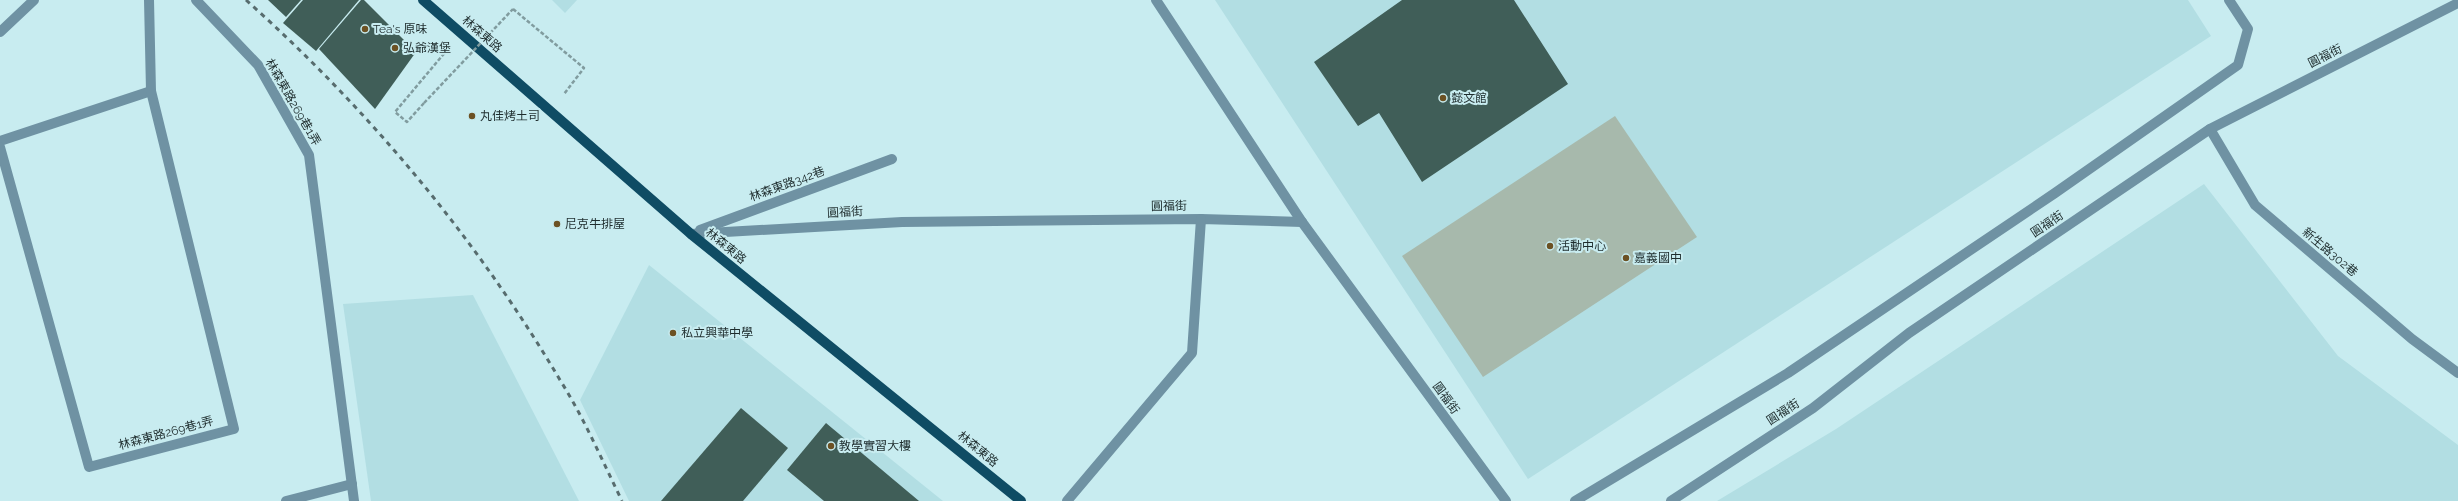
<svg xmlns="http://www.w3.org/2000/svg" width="2458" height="501" font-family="Raleway,'Noto Sans TC',sans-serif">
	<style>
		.built { fill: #b2dee3 }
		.green { fill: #a7b9ac }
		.building { fill: #405e58 }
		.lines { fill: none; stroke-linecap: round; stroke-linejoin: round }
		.path { stroke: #819c9f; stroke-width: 2.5; stroke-dasharray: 4 2; stroke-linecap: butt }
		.minor { stroke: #6f92a3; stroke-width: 10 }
		.major { stroke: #0f4c64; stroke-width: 10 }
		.rail { stroke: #576c6e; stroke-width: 3; stroke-dasharray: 5 5; stroke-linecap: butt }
		.path-bridge { stroke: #819c9f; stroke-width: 2.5; stroke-dasharray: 4 2; stroke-linecap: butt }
		.poi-dot { fill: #6c5123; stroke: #c8ecf0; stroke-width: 1.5 }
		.labels { text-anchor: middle; stroke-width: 4; stroke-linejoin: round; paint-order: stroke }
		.poi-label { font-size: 12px; fill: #1e2c2d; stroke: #c8ecf0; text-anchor: start }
		.street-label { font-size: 12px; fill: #1e2c2d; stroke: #c8ecf0 }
	</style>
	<rect width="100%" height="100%" fill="#c8ecf0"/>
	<g class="built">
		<polygon points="552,0 577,0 565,13"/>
		<polygon points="1215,0 2188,0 2211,36 1528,479"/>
		<polygon points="2204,184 2338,356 2458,445 2458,501 1717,501 1836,429"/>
		<polygon points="649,265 943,501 629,501 580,400"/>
		<polygon points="473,295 579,501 371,501 343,304"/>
	</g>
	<polygon class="green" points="1615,116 1697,237 1483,377 1402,256"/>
	<g class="building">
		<polygon points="268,0 301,0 286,17"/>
		<polygon points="303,0 359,0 316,51 283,23"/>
		<polygon points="361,0 364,0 416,52 375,109 319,49"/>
		<polygon points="1402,0 1514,0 1568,84 1422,182 1379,113 1358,126 1314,62"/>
		<polygon points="741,408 788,448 743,501 661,501"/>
		<polygon points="826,423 919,501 824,501 787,470"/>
	</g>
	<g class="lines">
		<g class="path">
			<polyline points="513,9 584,68 564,94"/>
			<polyline points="424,103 407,122 395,112 447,50"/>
		</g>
		<g class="minor">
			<polyline points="196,0 258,65 309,155 354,501"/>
			<polyline points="1156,0 1302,222 1506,501"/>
			<polyline points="0,32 34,0"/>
			<polyline points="2210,129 2255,205 2412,339 2458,373"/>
			<polyline points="0,141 151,91"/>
			<polyline points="0,147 89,467 234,429 151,91 149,0"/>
			<polyline points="700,230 892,159"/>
			<polyline points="691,234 902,222 1201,219 1302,222"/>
			<polyline points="286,501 352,484"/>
			<polyline points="1067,501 1192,353 1201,219"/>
			<polyline points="1575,501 1788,373 2055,193 2238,65 2248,29 2229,0"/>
			<polyline points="1671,501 1813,408 1909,333 2210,129 2458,3"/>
		</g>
		<polyline class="major" points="423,0 691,234 1021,501"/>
		<path class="rail" d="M246 0C369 110 476 238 560 380 584 418 602 460 622 501"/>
		<polyline class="path-bridge" points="424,103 513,9"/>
	</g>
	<g class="poi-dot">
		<circle cx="365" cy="29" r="4"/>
		<circle cx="395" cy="48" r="4"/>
		<circle cx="1443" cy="98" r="4"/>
		<circle cx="472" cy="116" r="4"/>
		<circle cx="557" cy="224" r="4"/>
		<circle cx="1550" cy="246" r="4"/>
		<circle cx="1626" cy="258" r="4"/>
		<circle cx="673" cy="333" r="4"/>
		<circle cx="831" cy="446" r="4"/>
	</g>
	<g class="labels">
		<g class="poi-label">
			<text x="373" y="33">Tea's 原味</text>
			<text x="403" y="52">弘爺漢堡</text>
			<text x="1451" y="102">懿文館</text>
			<text x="480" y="120">丸佳烤土司</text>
			<text x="565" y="228">尼克牛排屋</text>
			<text x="1558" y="250">活動中心</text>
			<text x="1634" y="262">嘉義國中</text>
			<text x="681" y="337">私立興華中學</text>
			<text x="839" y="450">教學實習大樓</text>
		</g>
		<g class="street-label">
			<text transform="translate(482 34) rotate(41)" y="4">林森東路</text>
			<text transform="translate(2325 56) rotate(-27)" y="4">圓福街</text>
			<text transform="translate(293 102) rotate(60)" y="4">林森東路269巷1弄</text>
			<text transform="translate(787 184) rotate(-20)" y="4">林森東路342巷</text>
			<text transform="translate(1169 206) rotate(-1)" y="4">圓福街</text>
			<text transform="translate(845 212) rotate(-3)" y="4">圓福街</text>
			<text transform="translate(2047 224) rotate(-34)" y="4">圓福街</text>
			<text transform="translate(726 246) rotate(39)" y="4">林森東路</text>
			<text transform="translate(2330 252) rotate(40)" y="4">新生路302巷</text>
			<text transform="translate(1446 398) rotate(54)" y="4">圓福街</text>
			<text transform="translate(1783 412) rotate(-33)" y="4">圓福街</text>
			<text transform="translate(166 433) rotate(-15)" y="4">林森東路269巷1弄</text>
			<text transform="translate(978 449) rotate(39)" y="4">林森東路</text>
		</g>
	</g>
</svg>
